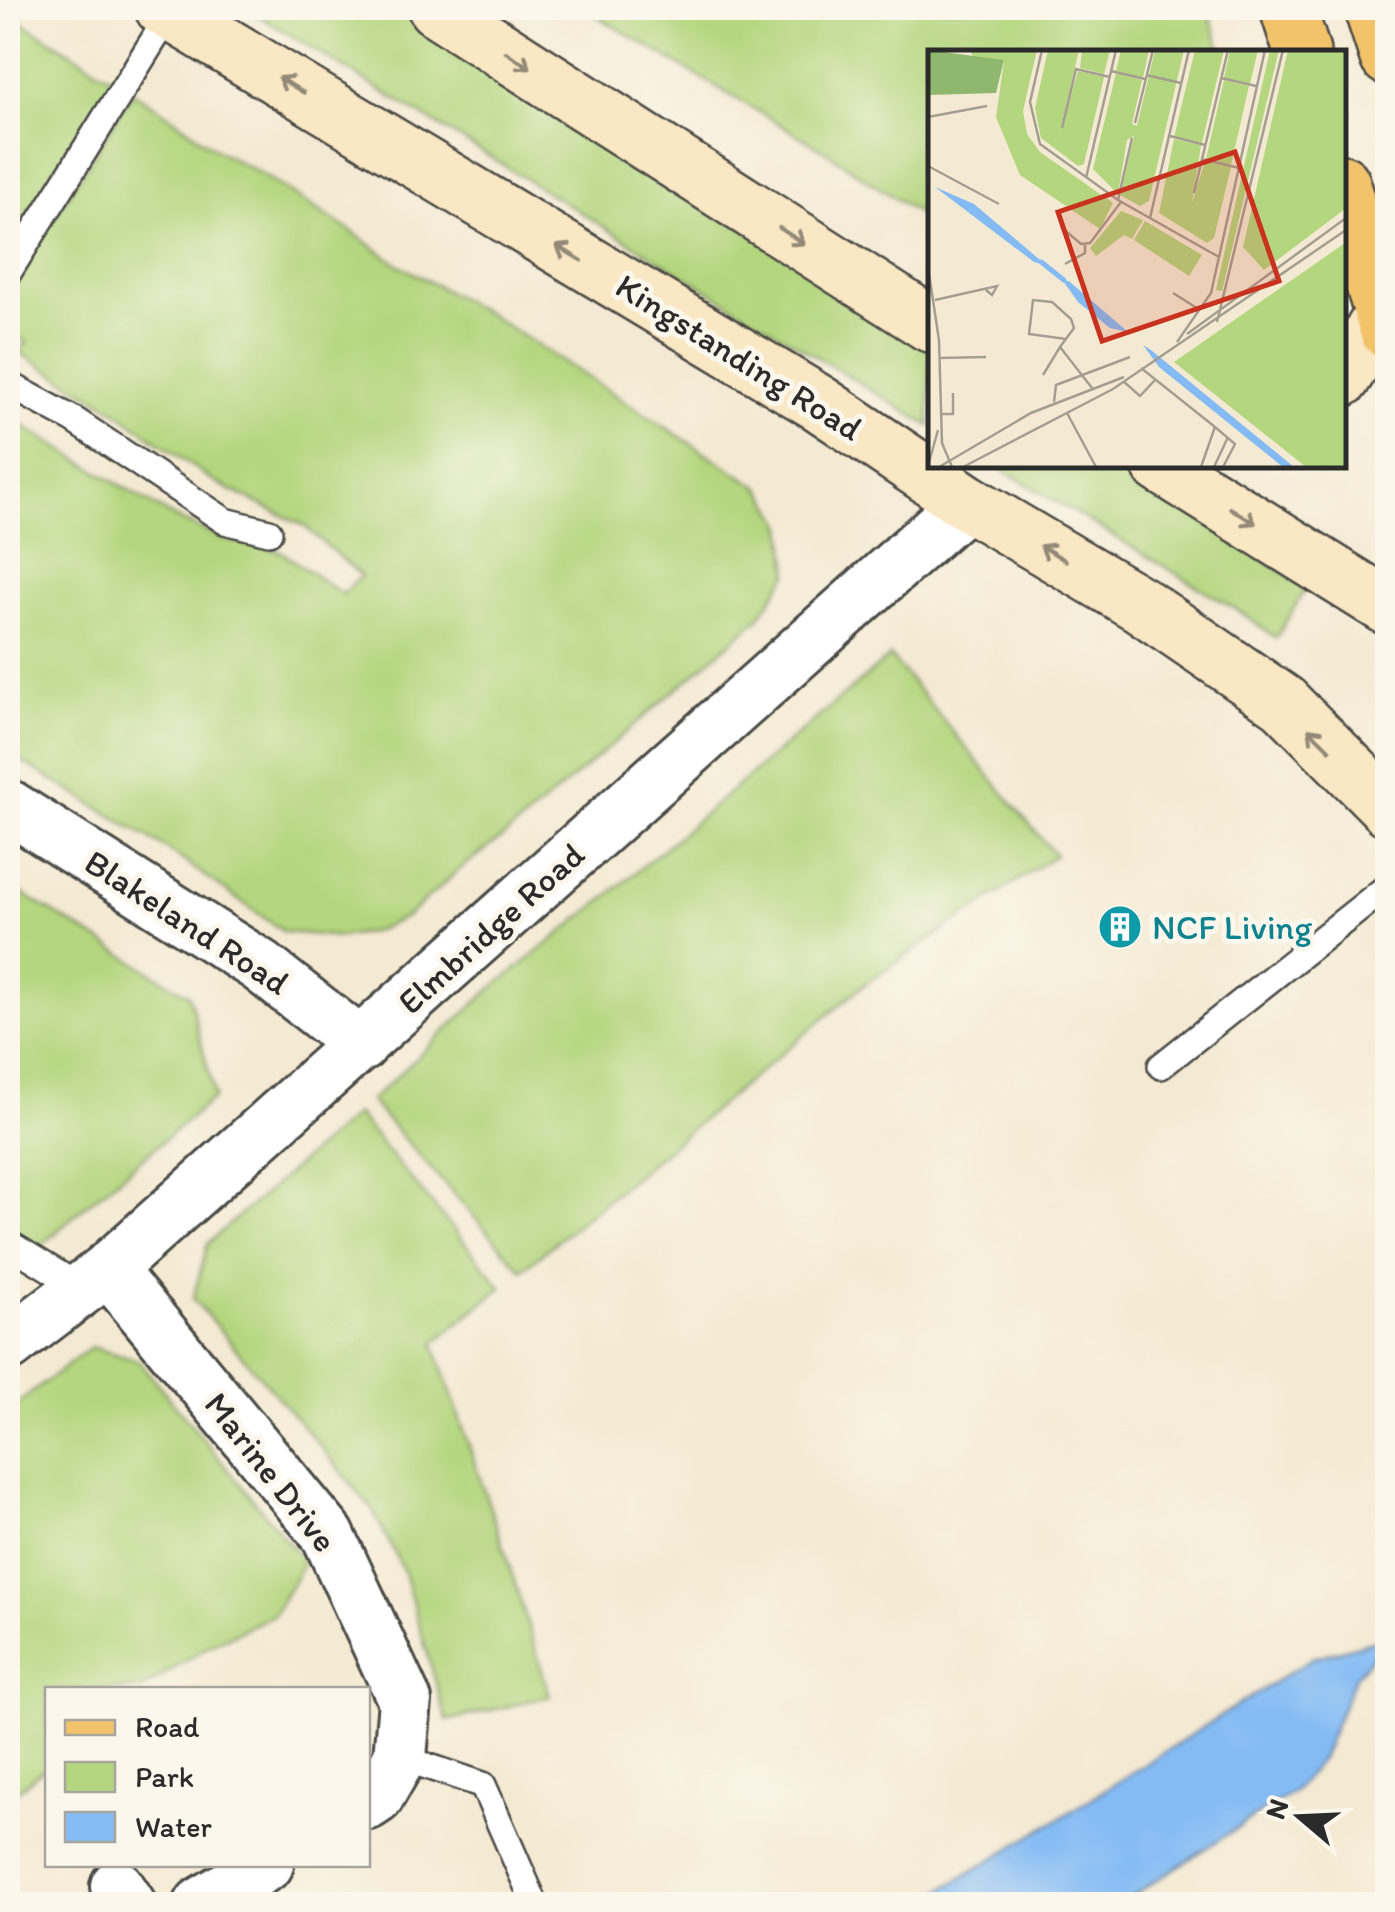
<svg xmlns="http://www.w3.org/2000/svg" width="1395" height="1912" font-family="Itim,sans-serif">
	<style>
		.green { fill: #b4d67e; stroke: #708054; stroke-width: 2.5 }
		.water { fill: #84bbf4; stroke: #587390; stroke-width: 2.5 }
		.lines { fill: none; stroke-linecap: round; stroke-linejoin: round }
		.lane-casing { stroke: #494844; stroke-width: 30 }
		.street-casing { stroke: #494844; stroke-width: 58 }
		.secondary-casing { stroke: #494844; stroke-width: 60 }
		.primary-casing { stroke: #494844; stroke-width: 60 }
		.lane { stroke: #fff; stroke-width: 25 }
		.street { stroke: #fff; stroke-width: 52 }
		.secondary { stroke: #fae7c3; stroke-width: 55 }
		.primary { stroke: #f2c36a; stroke-width: 55 }
		.oneway { stroke: #928977 }
		.labels { text-anchor: middle; stroke-width: 10; stroke-linejoin: round; paint-order: stroke }
		.street-label { font-size: 35px; fill: #2b2b2b; stroke: #fbf7ec }
		.culture-label { font-size: 35px; fill: #0d838f; stroke: #fbf7ec; text-anchor: start }
		.inset-river { fill: none; stroke: #84bbf4; stroke-width: 5 }
		.inset-road { fill: none; stroke: #a49e90; stroke-width: 2.5 }
		.view { fill: #c8321e; fill-opacity: 0.15; stroke: #c8321e; stroke-width: 5 }
		.inset-edge { fill: none; stroke: #2b2b2b; stroke-width: 5 }
	</style>
	<rect width="100%" height="100%" fill="#fbf7ec"/>
	<filter id="ink" filterUnits="userSpaceOnUse"><feTurbulence type="fractalNoise" baseFrequency=".01" numOctaves="2"/><feDisplacementMap in="SourceGraphic" scale="20" xChannelSelector="R" yChannelSelector="G"/><feConvolveMatrix kernelMatrix="1 2 1 2 8 2 1 2 1" color-interpolation-filters="sRGB"/></filter>
	<filter id="wash" filterUnits="userSpaceOnUse"><feTurbulence type="fractalNoise" baseFrequency=".0048" numOctaves="4" result="noise"/><feDisplacementMap in="SourceGraphic" scale="40" xChannelSelector="R" yChannelSelector="G"/><feGaussianBlur stdDeviation="2.25" result="paint"/><feColorMatrix in="noise" values="0 0 0 0 0 0 0 0 0 0 0 0 0 0 0 0 0 1.4 0 .05"/><feComposite in="paint" operator="in"/></filter>
	<g filter="url(#wash)">
		<rect width="100%" height="100%" fill="#f4ead3"/>
		<g class="green">
			<polygon points="246,8 399,8 930,346 930,426"/>
			<polygon points="583,8 1207,8 1222,52 930,52 930,222 825,151"/>
			<polygon points="8,14 119,82 8,251"/>
			<polygon points="133,92 175,119 217,150 261,174 351,231 396,263 493,317 762,489 784,526 789,573 759,618 515,828 460,869 409,915 376,931 340,937 284,932 167,849 8,753 8,417 173,517 226,540 280,551 342,594 361,576 303,525 214,482 112,408 18,352 27,343 8,329 8,291"/>
			<polygon points="995,465 1117,465 1307,587 1276,638 1242,613"/>
			<polygon points="890,656 1055,855 866,983 522,1270 370,1101 489,991 610,894"/>
			<polygon points="8,885 189,995 215,1097 77,1213 34,1253 8,1234"/>
			<polygon points="356,1114 502,1287 434,1343 505,1552 550,1696 447,1721 403,1570 372,1509 320,1446 193,1299 208,1243"/>
			<polygon points="91,1347 138,1360 302,1559 301,1568 273,1615 208,1646 142,1689 48,1690 47,1766 8,1799 8,1411"/>
		</g>
		<polygon class="water" points="1387,1637 1387,1641 1355,1676 1321,1759 1293,1792 1120,1904 918,1904 1062,1817 1312,1658"/>
	</g>
	<g filter="url(#ink)">
		<g class="lines">
			<defs>
				<g id="lane">
					<polyline points="8,273 171,12"/>
					<polyline points="8,384 74,420 225,521 269,532"/>
					<polyline points="1161,1066 1388,886"/>
					<polyline points="8,1243 83,1289"/>
					<polyline points="400,1757 483,1785 535,1904"/>
				</g>
				<g id="street">
					<polyline points="8,806 259,965 361,1045"/>
					<polyline points="108,1269 328,1535 405,1701 400,1757 377,1797 368,1803"/>
					<polyline points="8,1345 108,1269 967,502"/>
					<polyline points="117,1886 129,1904"/>
					<polyline points="201,1904 267,1864"/>
				</g>
				<g id="secondary">
					<polyline points="163,8 819,403 967,502 1141,605 1284,703 1388,808"/>
					<polyline points="436,8 930,324"/>
					<polyline points="1342,379 1383,315"/>
					<polyline points="1160,465 1388,607"/>
				</g>
				<g id="primary">
					<polyline points="1288,8 1302,52"/>
					<polyline points="1372,8 1388,57"/>
					<polyline points="1342,183 1388,331"/>
				</g>
			</defs>
			<use href="#lane" class="lane-casing"/>
			<use href="#street" class="street-casing"/>
			<use href="#secondary" class="secondary-casing"/>
			<use href="#primary" class="primary-casing"/>
			<use href="#lane" class="lane"/>
			<use href="#street" class="street"/>
			<use href="#secondary" class="secondary"/>
			<use href="#primary" class="primary"/>
		</g>
		<defs><path id="oneway-shaft" d="M-6 0H5M1.5-3L5.5 0L1.5 3" fill="none" stroke-width="1.6" stroke-linecap="round" stroke-linejoin="round" transform="scale(2.5)"/></defs>
		<g class="oneway">
			<use href="#oneway-shaft" transform="translate(518 60) rotate(33)"/>
			<use href="#oneway-shaft" transform="translate(291 85) rotate(-149)"/>
			<use href="#oneway-shaft" transform="translate(792 236) rotate(33)"/>
			<use href="#oneway-shaft" transform="translate(569 253) rotate(-149)"/>
			<use href="#oneway-shaft" transform="translate(1243 516) rotate(32)"/>
			<use href="#oneway-shaft" transform="translate(1053 553) rotate(-149)"/>
			<use href="#oneway-shaft" transform="translate(1319 739) rotate(-135)"/>
		</g>
	</g>
	<defs>
		<symbol id="building-disc" viewBox="-11 -11 22 22"><circle r="9.5" fill="#0f9aa8" stroke="#fbf7ec"/><path d="M-4-6H4V6H1V3H-1V6H-4ZM-2.5-4.3h1.7v1.8h-1.7ZM.8-4.3h1.7v1.8H.8ZM-2.5-1h1.7V.8h-1.7ZM.8-1h1.7V.8H.8Z" fill="#fff"/></symbol>
	</defs>
	<g fill-rule="evenodd">
		<use href="#building-disc" x="1095" y="902" width="50" height="50"/>
	</g>
	<g class="labels">
		<g class="street-label">
			<text transform="translate(739 357) rotate(32)" y="12">Kingstanding Road</text>
			<text transform="translate(187 922) rotate(33)" y="12">Blakeland Road</text>
			<text transform="translate(491 928) rotate(-42)" y="12">Elmbridge Road</text>
			<text transform="translate(271 1472) rotate(52)" y="12">Marine Drive</text>
		</g>
		<g class="culture-label">
			<text x="1152" y="939">NCF Living</text>
		</g>
	</g>
	<g transform="translate(928 50)">
		<rect width="418" height="418" fill="#f4ead3"/>
		<path d="M42 0H109L95 61 99 84 112 102 185 153 172 179 92 125 68 67 76 11H47ZM120 0H151L132 82 150 21 176 27 156 114 150 116 113 88 107 58ZM154 0H182L176 24 152 18ZM193 0H221L215 28 188 21ZM227 0H256L221 151 212 156 192 145 206 86 199 90 190 144 165 119 188 23 214 30 204 74 209 76ZM267 0H296L274 93 246 87ZM302 0H330L322 34 296 28ZM342 0H351L294 241 288 240ZM360 0H417V159L336 220 315 197ZM296 30 321 36 303 115 278 109ZM246 89 273 95 264 153 277 111 303 117 286 188 279 193 231 163ZM193 161 215 170 204 189 196 185 168 206 162 198ZM217 171 274 205 261 226 206 190ZM417 193V417H378L246 312Z" fill="#b4d67e"/>
		<path d="M0 0 76 10 68 43 0 45Z" fill="#8fb76d"/>
		<path d="M7 137 46 154 118 215 106 212ZM133 228 142 232 200 282 182 278 150 252ZM215 295 223 300 366 417H355L231 317Z" fill="#84bbf4"/>
		<path class="inset-river" d="M112 211 137 231"/>
		<path class="inset-road" d="M114 0 102 52 112 94 190 150 291 207M183 21 217 29M218 25 253 33M293 28 328 36M0 67 59 56M207 73 225 0M134 78 148 19 182 27M242 86 277 95M274 109 311 118M0 116 71 154M158 128 188 0M266 143 300 0M190 150 204 88M222 168 261 0M133 177 153 194 162 193 193 152M137 214 157 203V195M0 217 11 290 14 393 24 417M245 243 272 260M7 250 69 236 64 245 58 240M289 272 355 0M259 284 418 168M138 289 101 284 105 250 124 252 143 269 146 278 132 297 164 338M249 292 283 243 337 0M11 308 58 307M213 318 287 377 273 417M115 325 132 297M195 331 212 346 227 330M126 352 128 335 202 307M139 363 168 417M12 364H25V343M287 377 307 394 295 417M0 416 10 380M11 417 103 363 196 327M35 417 185 339 418 180M286 417 300 387"/>
		<path class="view" d="M307 102 351 231 174 291 130 162Z"/>
		<rect width="418" height="418" class="inset-edge"/>
	</g>
	<rect width="1395" height="1912" fill="none" stroke="#fbf7ec" stroke-width="40"/>
	<rect x="45" y="1687" width="325" height="180" fill="#fbf7ec" stroke="#a8a59f" stroke-width="2.5"/>
	<rect x="65" y="1720" width="50" height="15" fill="#f2c36a" stroke="#a8a59f" stroke-width="2.5"/>
	<text x="135" y="1737" font-size="30" fill="#2b2b2b">Road</text>
	<rect x="65" y="1762" width="50" height="30" fill="#b4d67e" stroke="#a8a59f" stroke-width="2.5"/>
	<text x="135" y="1787" font-size="30" fill="#2b2b2b">Park</text>
	<rect x="65" y="1812" width="50" height="30" fill="#84bbf4" stroke="#a8a59f" stroke-width="2.5"/>
	<text x="135" y="1837" font-size="30" fill="#2b2b2b">Water</text>
	<g transform="translate(1300 1817) rotate(289)" stroke="#fbf7ec" stroke-width="8" paint-order="stroke">
	<path d="M0-8L18 38L0 25L-18 38Z" fill="#2b2b2b"/>
	<text y="-15" font-size="28" font-weight="bold" text-anchor="middle" fill="#2b2b2b">N</text>
	</g>
</svg>
